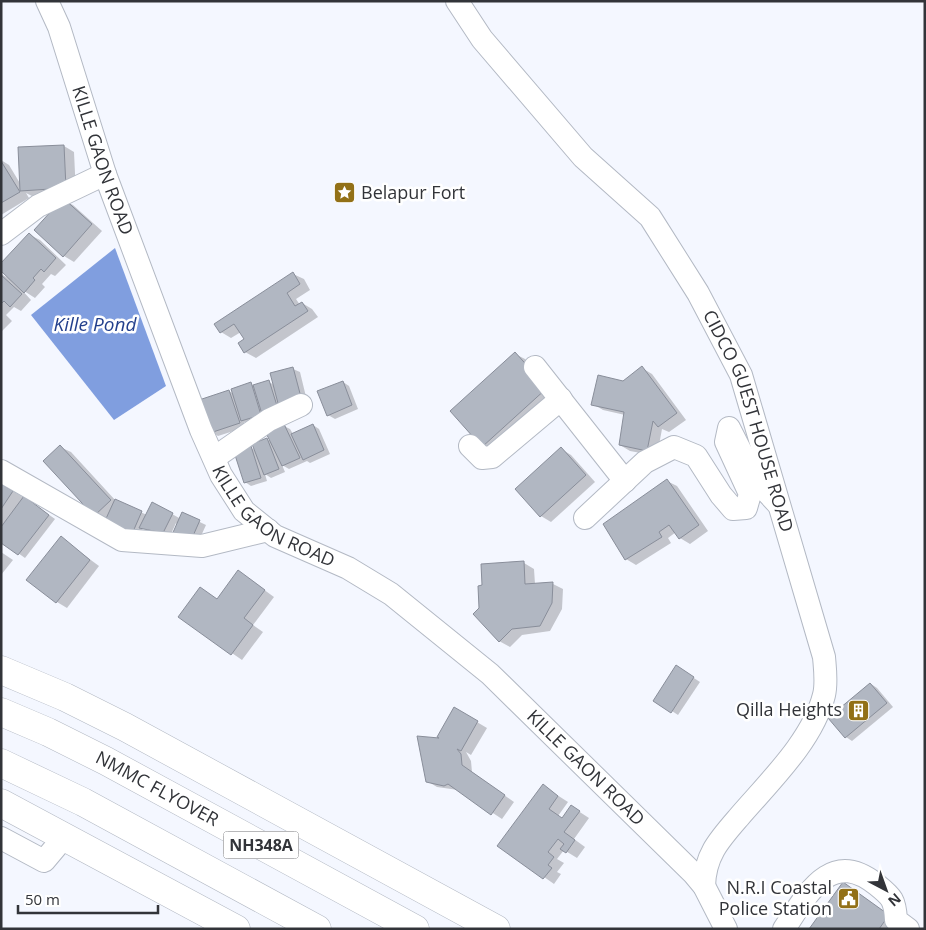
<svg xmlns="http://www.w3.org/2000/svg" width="926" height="930" font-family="'Open Sans',sans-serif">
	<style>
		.water { fill: #809edf }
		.shadow { fill: #0003 }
		.building { fill: #b1b7c2; stroke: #898e9a }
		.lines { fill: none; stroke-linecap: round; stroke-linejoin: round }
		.minor-casing { stroke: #b3b9c4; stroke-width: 24 }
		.highway-casing { stroke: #b3b9c4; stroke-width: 29 }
		.minor { stroke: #fff; stroke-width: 22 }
		.highway { stroke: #fff; stroke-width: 28 }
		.labels { text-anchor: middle; stroke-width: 5; stroke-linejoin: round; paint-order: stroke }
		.shield { fill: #fff; stroke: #707174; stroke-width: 1 }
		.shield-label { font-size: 16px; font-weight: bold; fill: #323439 }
		.street-label { font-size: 18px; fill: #323439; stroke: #fff }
		.poi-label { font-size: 18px; fill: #323439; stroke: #fff; text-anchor: end }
		.water-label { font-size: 19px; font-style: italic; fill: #223f8c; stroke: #fff }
	</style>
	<rect width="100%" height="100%" fill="#f4f7ff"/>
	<polygon class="water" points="115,248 166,386 114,420 31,315"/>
	<g class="shadow">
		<polygon points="64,146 74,152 76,194 32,196 26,193 29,198 1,215 1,160 9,165 21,185 20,148"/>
		<polygon points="63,200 73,205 102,231 74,262 64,256"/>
		<polygon points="30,235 40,240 66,265 55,276 51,274 42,284 45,287 35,298 21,289 31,300 21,311 14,307 6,315 12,321 1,332 1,274 10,279"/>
		<polygon points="293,274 304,279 310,290 296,299 300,305 302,303 312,309 318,317 256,358 245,352 246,339 241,332 231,338 221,332"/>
		<polygon points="515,354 525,359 557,394 493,452 483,446"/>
		<polygon points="642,368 652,374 686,420 669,432 662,429 657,456 630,451 620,445 625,415 603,410 593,404"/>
		<polygon points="293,369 300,372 308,405 249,424 244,422 246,427 218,436 212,432 229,391 234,394 251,384 255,386 269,382 274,385"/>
		<polygon points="343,382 349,386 358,409 335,419 328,415"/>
		<polygon points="313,425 319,429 330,454 310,463 307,461 289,469 282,465 285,472 271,478 265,474 267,481 251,486 245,482 251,448 255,450 267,439 271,442 284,426 290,429 293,434"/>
		<polygon points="60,447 71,452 116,501 147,515 172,514 181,519 183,514 206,525 196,547 176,523 170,536 147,528 147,531 143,528 139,537 95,515"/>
		<polygon points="561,449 571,455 595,482 551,522 541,516"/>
		<polygon points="667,481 677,486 708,531 690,544 680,538 676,532 668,538 671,543 636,565 626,559"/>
		<polygon points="1,484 31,502 55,519 25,558 1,541"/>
		<polygon points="61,538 99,566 67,608 57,602"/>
		<polygon points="1,552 13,560 1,575"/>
		<polygon points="524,563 534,569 535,584 553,584 563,589 562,609 550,631 522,635 510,647 499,641"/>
		<polygon points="248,578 274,597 253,625 263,632 242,660 180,617 200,588 218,600"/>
		<polygon points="683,671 700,682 678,715 672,711"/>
		<polygon points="871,684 877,688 893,707 852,741 846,737"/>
		<polygon points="455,709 487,728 471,755 466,752 471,761 472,772 514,802 502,819 458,790 437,787 427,781 445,740"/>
		<polygon points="543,786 568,802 558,816 563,819 572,807 589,818 574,839 585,847 577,858 564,850 557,859 564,863 557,872 561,874 554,884 499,845"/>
		<polygon points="844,883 901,924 898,929 810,929"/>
	</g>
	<g class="building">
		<polygon points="64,145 66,188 20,191 18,147"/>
		<polygon points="1,161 20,192 1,203"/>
		<polygon points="63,198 92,224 63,257 34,230"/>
		<polygon points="29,233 56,258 44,272 41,269 33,278 35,280 24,293 1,271 1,263"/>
		<polygon points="293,272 300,284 287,293 295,306 302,302 308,311 244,353 238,343 244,339 234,324 220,333 214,324"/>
		<polygon points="1,275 22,294 10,307 4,301 1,304"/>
		<polygon points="515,352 547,388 482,447 450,411"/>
		<polygon points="642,366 677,413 658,427 653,421 647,451 619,445 624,412 591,405 598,375 623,381"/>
		<polygon points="293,367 302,401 279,407 270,373"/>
		<polygon points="269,380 278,409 262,414 253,385"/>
		<polygon points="343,381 352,405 327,416 317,391"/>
		<polygon points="251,382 261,415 241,421 231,389"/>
		<polygon points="229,390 240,423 210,433 199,400"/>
		<polygon points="284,424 300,458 282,466 266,433"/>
		<polygon points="313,424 324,450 303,460 291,434"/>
		<polygon points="267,438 279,469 264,475 252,444"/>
		<polygon points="60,445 111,500 94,516 43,461"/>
		<polygon points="251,446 261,478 244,483 234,452"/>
		<polygon points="561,447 586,475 540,517 515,489"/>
		<polygon points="667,479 699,525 679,539 669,525 659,532 662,537 625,560 603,524"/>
		<polygon points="1,484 13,491 1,509"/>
		<polygon points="24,496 49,515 18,555 1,543 1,527"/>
		<polygon points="115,499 142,511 132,534 104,523"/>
		<polygon points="152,502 173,513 163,533 139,528"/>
		<polygon points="182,512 200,520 189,545 171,537"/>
		<polygon points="61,536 90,560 56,603 26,580"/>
		<polygon points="524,561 525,584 553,582 552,603 540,626 512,629 499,642 473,614 479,608 478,586 482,585 481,564"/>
		<polygon points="238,570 265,590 244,618 253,625 231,655 178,617 200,587 217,599"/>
		<polygon points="676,665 694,677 671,713 653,701"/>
		<polygon points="870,683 887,703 845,738 828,718"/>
		<polygon points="454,707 478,721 461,751 457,749 461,754 462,765 505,795 491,815 448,784 444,786 426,782 417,736 439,738 437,737"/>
		<polygon points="543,784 558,796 549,809 562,818 571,805 580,811 564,832 575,840 566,853 560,849 564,844 558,839 548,852 554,857 548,865 552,868 543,879 497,846"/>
		<polygon points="843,882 889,915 879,929 809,929"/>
	</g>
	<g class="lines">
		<defs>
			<g id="minor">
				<path id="s1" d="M47 1 59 27 105 174 201 430 221 475 244 511 275 536 348 568 391 594 490 674 694 874 704 886 726 929"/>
				<path id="s2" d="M457 1 482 39 583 157 650 217 698 293 741 375 824 657C825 669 827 683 824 695 813 740 769 782 739 817 719 840 705 855 704 886"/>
				<polyline points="1,234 38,206 105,174"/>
				<polyline points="535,367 625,481"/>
				<polyline points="470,446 482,458 492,457 561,399"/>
				<polyline points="214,458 269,420 301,405"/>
				<polyline points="1,471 122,540 202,546 268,530"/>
				<polyline points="585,518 645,462 674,447 696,456 721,495 733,509 746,508 750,494 726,442 729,428 755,479 777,503"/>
				<polyline points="1,838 44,861 65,836"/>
				<path d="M784 929C808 893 831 848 877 885 892 897 895 900 896 920L908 929"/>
			</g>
			<g id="highway">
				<polyline points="1,670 65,697 125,727 496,929"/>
				<path id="s3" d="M1 712 48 732 106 761 415 929"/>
				<polyline points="1,763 83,802 317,929"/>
				<polyline points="1,803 236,929"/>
			</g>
		</defs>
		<use href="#minor" class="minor-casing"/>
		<use href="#highway" class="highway-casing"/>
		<use href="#minor" class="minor"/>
		<use href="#highway" class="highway"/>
	</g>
	<defs>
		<symbol id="sight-square" viewBox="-11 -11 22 22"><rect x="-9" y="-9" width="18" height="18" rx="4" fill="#927017" stroke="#fff"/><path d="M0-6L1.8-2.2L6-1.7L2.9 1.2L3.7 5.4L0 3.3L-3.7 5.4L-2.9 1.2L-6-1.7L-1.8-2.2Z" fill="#fff"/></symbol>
		<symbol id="building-square" viewBox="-11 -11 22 22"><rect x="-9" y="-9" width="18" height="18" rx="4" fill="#927017" stroke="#fff"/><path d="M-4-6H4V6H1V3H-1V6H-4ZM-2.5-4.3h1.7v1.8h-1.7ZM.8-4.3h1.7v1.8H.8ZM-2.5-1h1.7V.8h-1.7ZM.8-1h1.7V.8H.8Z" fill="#fff"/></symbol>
		<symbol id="civic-square" viewBox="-11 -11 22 22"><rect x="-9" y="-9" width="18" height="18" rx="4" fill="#927017" stroke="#fff"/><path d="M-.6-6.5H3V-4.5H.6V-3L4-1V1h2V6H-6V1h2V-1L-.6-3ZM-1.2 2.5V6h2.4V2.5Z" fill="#fff"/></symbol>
	</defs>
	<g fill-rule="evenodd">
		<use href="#sight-square" x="332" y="180" width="25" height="25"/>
		<use href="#building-square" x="846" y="698" width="25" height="25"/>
		<use href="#civic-square" x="836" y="886" width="25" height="25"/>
	</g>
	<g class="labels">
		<rect class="shield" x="223.5" y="831.5" width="75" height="27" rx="4"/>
		<g class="shield-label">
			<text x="261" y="851">NH348A</text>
		</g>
		<g class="street-label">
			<text dy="6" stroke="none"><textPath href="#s1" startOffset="169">KILLE GAON ROAD</textPath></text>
			<text dy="6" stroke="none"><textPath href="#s2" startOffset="519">CIDCO GUEST HOUSE ROAD</textPath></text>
			<text dy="6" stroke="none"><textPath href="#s1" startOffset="574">KILLE GAON ROAD</textPath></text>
			<text dy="6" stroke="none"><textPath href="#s1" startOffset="979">KILLE GAON ROAD</textPath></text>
			<text dy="6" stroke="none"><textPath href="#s3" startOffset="174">NMMC FLYOVER</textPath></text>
		</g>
		<g class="poi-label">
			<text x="361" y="199" text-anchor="start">Belapur Fort</text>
			<text x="842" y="716">Qilla Heights</text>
			<text x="832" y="894">N.R.I Coastal<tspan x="832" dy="21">Police Station</tspan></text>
		</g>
		<g class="water-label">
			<text x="95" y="331">Kille Pond</text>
		</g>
	</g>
	<rect width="926" height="930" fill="none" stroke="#323439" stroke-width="5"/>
	<g transform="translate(886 890) rotate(139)" stroke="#ffffff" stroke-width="4" paint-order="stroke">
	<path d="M0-4L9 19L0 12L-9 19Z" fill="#323439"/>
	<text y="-8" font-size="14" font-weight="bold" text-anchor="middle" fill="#323439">N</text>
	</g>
	<path d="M18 905v8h140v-8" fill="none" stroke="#323439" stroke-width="2.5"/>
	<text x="25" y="905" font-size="15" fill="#323439" stroke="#ffffff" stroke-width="4" paint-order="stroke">50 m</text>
</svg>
